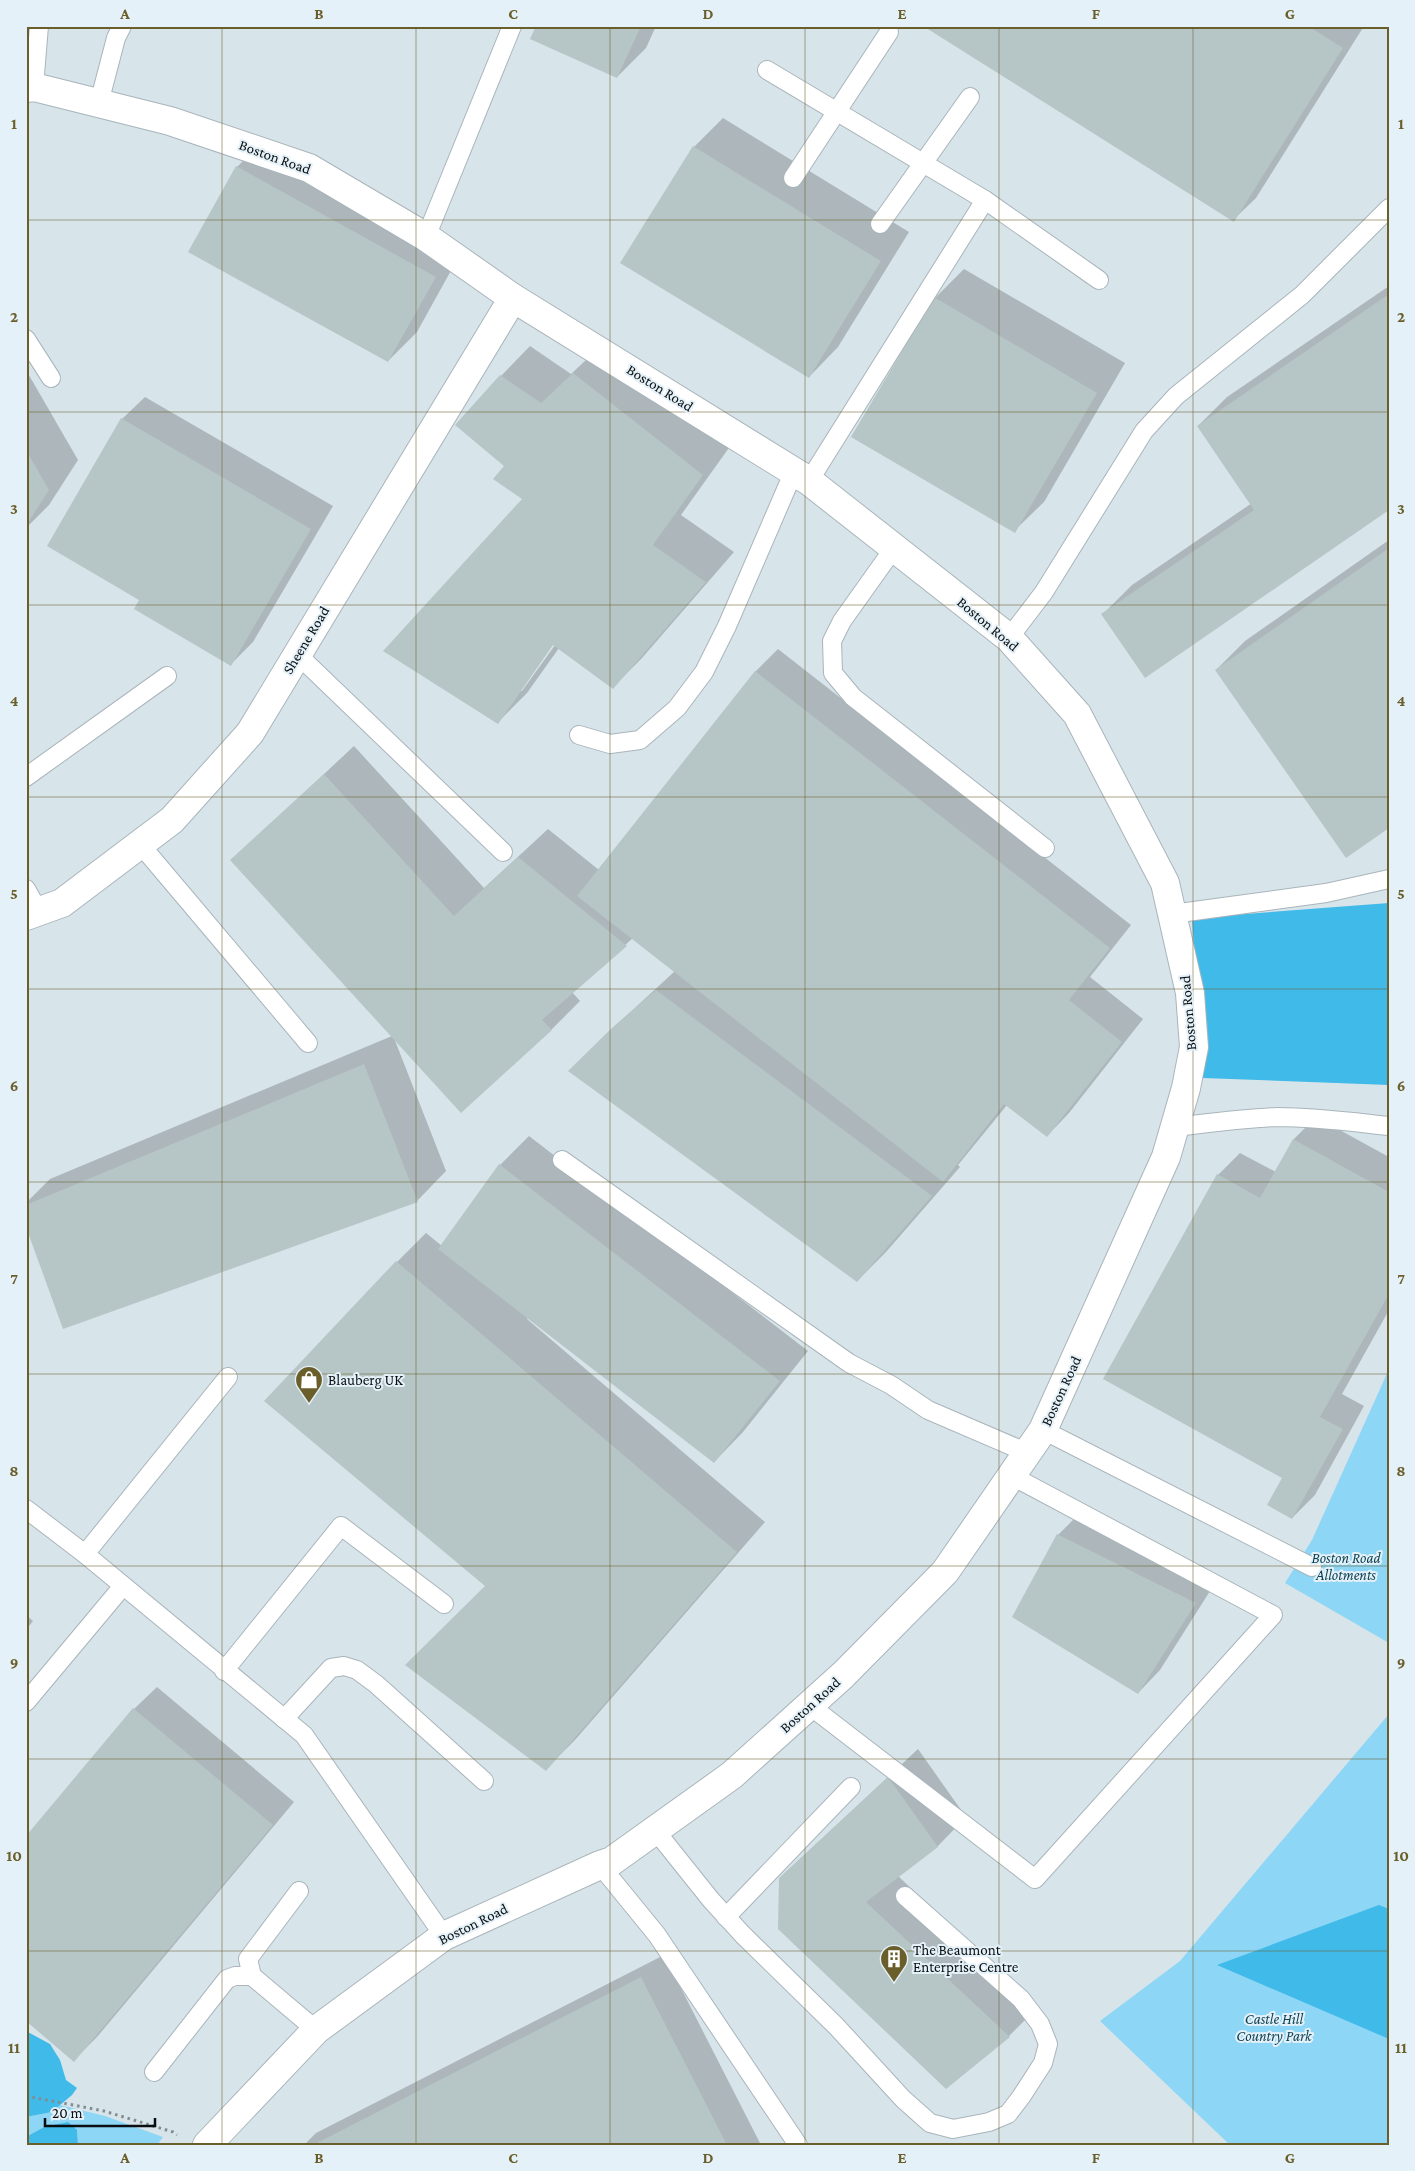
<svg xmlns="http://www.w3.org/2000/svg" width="1415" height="2171" font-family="'Crimson Pro',serif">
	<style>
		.green { fill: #8dd6f6 }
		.forest { fill: #40bae9 }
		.shadow { fill: #0003; fill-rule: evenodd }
		.building { fill: #b6c5c6 }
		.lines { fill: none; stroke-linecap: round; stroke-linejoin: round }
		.service-casing { stroke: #a9b5bb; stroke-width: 20 }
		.minor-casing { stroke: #a9b5bb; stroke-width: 30 }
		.path { stroke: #838c90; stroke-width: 3; stroke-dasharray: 2.5 4; stroke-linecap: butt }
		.service { stroke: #fff; stroke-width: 18 }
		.minor { stroke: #fff; stroke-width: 28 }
		.grid { fill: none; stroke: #6a5e2b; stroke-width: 1; stroke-opacity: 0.55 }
		.labels { text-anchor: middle; stroke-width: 4; stroke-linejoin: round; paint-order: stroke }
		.street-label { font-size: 15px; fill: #0a0e10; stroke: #e4f1f8 }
		.poi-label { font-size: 15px; fill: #0a0e10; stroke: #e4f1f8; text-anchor: start }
		.park-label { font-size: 15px; font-style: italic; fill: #0a3f52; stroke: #e4f1f8 }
		.neatline { fill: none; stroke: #6a5e2b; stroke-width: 2 }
		.grid-label { font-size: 16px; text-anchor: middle; font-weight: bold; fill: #6a5e2b }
	</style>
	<rect width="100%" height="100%" fill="#d7e4ea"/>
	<g class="green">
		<polygon points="1389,1369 1389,1643 1285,1583 1312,1540"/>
		<polygon points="1389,1714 1389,2145 1230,2145 1100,2021 1180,1961"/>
		<polygon points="60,2105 105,2116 163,2137 157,2145 78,2145 77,2130 44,2127 26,2137 26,2117 52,2112"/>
	</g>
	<g class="forest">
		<polygon points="1389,903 1389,1085 1203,1078 1192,918"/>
		<polygon points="1379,1905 1389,1909 1389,2039 1217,1965"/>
		<polygon points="26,2031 50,2044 60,2060 66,2080 77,2088 72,2095 52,2112 26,2117"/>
		<polygon points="68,2122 77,2130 78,2145 26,2145 26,2137 44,2127"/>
	</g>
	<g class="shadow">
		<polygon points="537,26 656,26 646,48 617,77"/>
		<polygon points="925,26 1364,26 1256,198 1233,220"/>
		<polygon points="723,118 909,232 838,347 809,377 694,147"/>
		<polygon points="266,138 464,247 417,332 388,361 237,167"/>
		<polygon points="964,269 1125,363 1044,502 1014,531 935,298"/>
		<polygon points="1389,286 1389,509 1103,614 1132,585 1252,503 1198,426 1227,397"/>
		<path d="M603 344 731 445 681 515 734 552 642 658 613 687 559 648 527 693 498 722 524 498 506 465 501 376 530 346 571 374ZM556 639 558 641 522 691H519Z"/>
		<polygon points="26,370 78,460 49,505 26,528"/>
		<polygon points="145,397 333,506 253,642 231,664 141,599 122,419"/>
		<polygon points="1389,540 1389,826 1216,670 1245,641"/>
		<polygon points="778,649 1131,925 1090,977 1143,1019 1069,1113 1047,1136 1007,1105 958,1165 960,1167 886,1252 857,1281 599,1041 675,971 633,938 572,992 580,1001 551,1030 394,1038 446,1171 417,1201 26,1224 26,1203 50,1179 392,1036 232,860 354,746 484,888 548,829 599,870 756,671"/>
		<polygon points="1316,1117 1389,1157 1389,1310 1342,1394 1364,1406 1315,1495 1292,1518 1218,1175 1240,1153 1276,1172 1294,1139"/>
		<polygon points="529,1136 808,1351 743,1432 714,1462 528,1317 527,1319 765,1522 575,1740 546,1769 486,1586 397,1262 426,1233 442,1246 500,1165"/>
		<polygon points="1080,1513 1217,1580 1160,1670 1138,1693 1058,1535"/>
		<polygon points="26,1615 33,1621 26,1630"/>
		<polygon points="157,1687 294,1802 97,2037 74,2060 134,1709"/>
		<polygon points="918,1749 966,1817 937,1847 898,1876 1038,2007 1009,2036 946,2087 780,1878"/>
		<polygon points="664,1955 761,2145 304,2145 316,2133"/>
	</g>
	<g class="building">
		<polygon points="536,26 641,26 617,78 530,39"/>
		<polygon points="923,26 1308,26 1343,48 1234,222"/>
		<polygon points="693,146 881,261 809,378 620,263"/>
		<polygon points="236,166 436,277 388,362 188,252"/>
		<polygon points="1389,294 1389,510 1145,678 1101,614 1254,510 1197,426"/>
		<polygon points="934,297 1097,393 1015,533 851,437"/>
		<polygon points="573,373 703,475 653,545 706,582 613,689 553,645 498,724 383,651 522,499 493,479 504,466 455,425 500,375 541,403"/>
		<polygon points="121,418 311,529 231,666 134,609 139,600 47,546"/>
		<polygon points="26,450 49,490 26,526"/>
		<polygon points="1389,548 1389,828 1346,858 1215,670"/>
		<polygon points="755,671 1110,948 1069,1000 1122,1042 1047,1137 1004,1104 943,1182 577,896"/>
		<polygon points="324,774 454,916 518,857 627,946 542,1020 552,1030 461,1113 230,860"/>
		<polygon points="656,990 932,1196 857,1282 568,1071 613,1027"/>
		<polygon points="364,1064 418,1202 63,1329 26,1227 26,1205"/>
		<polygon points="1293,1139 1389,1192 1389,1294 1320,1417 1343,1429 1292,1519 1267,1505 1282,1478 1103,1379 1217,1174 1260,1198"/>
		<polygon points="499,1164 780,1381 714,1463 438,1249"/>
		<polygon points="396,1261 737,1552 546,1771 405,1665 485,1586 264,1401"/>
		<polygon points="1057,1534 1196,1603 1138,1694 1012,1617"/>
		<polygon points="133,1708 273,1825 74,2062 26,2021 26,1836"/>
		<polygon points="888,1777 938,1847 866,1902 1010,2037 946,2089 778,1929 779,1878"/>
		<polygon points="641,1977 727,2145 313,2145"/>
	</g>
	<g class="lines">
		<defs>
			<g id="service">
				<polyline points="767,70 985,200 809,481"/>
				<polyline points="34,87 39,26"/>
				<polyline points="99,103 116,38 122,26"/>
				<polyline points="793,178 889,32"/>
				<polyline points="985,200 1099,280"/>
				<polyline points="880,224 970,97"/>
				<polyline points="426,237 512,26"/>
				<polyline points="26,339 51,378"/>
				<polyline points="894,548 842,621 832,641 833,673 853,697 1045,848"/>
				<polyline points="1009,638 1044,592 1144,431 1176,396 1302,295 1389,208"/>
				<polyline points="297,654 503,852"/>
				<polyline points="579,735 610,744 640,740 677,708 704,672 727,626 794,471"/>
				<polyline points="26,777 167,676"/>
				<polyline points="140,844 308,1043"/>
				<polyline points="26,889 39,912"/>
				<polyline points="1172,914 1326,893 1389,879"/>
				<path d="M1175 1127C1209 1123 1244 1118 1278 1117 1315 1117 1352 1122 1389 1126"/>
				<polyline points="562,1160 849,1363 891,1385 928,1410 1028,1453"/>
				<polyline points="1043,1430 1312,1567"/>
				<polyline points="26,1509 85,1554 304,1735 444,1936"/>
				<polyline points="85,1554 228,1377"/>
				<polyline points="224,1671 341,1526 444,1604"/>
				<polyline points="26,1702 123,1586"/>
				<polyline points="809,1705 1035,1879 1273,1615 1012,1476"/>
				<polyline points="284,1719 331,1668 344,1666 357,1670 376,1684 484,1781"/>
				<polyline points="655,1830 711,1900 743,1935 836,2026 903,2099 930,2123 953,2129 989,2122 1008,2114 1021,2097 1043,2063 1048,2044 1040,2024 1021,1999 905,1896"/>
				<polyline points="600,1865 657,1935 798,2145"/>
				<polyline points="299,1891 248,1959 252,1976 316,2030"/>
				<polyline points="726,1917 851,1787"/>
				<polyline points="154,2072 227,1979 235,1976 252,1976"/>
			</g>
			<g id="minor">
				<polyline points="26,88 34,87 170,121 309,168 426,237 513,298 809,481 1009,638 1077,714 1165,883 1190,993 1194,1047 1186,1088 1166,1157 1043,1430 945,1572 843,1675 732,1775 612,1861 600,1865 444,1936 316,2030 207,2145"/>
				<polyline points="26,916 62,903 172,820 250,733 513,298"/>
			</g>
		</defs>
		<use href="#service" class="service-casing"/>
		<use href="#minor" class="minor-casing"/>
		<polyline class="path" points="26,2096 104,2111 173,2132 177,2135"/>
		<use href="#service" class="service"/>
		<use href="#minor" class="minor"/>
	</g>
	<path class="grid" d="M222 26V2145M416 26V2145M610 26V2145M805 26V2145M999 26V2145M1193 26V2145M26 220H1389M26 412H1389M26 605H1389M26 797H1389M26 989H1389M26 1182H1389M26 1374H1389M26 1566H1389M26 1759H1389M26 1951H1389"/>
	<defs>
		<symbol id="shop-pin" viewBox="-11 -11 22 30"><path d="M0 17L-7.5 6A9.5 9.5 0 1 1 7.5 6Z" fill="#6a5e2b" stroke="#e4f1f8"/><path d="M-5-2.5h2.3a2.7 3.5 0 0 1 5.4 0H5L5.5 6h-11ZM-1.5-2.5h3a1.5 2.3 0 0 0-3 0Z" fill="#fff"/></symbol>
		<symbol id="building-pin" viewBox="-11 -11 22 30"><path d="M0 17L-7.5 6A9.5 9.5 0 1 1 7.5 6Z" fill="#6a5e2b" stroke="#e4f1f8"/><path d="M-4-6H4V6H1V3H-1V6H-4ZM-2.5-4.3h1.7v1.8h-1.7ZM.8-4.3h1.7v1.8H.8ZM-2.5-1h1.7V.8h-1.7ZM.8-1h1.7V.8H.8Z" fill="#fff"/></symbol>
	</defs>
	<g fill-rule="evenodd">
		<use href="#shop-pin" x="293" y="1364" width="32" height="43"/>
		<use href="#building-pin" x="878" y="1943" width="32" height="43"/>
	</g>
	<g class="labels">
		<g class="street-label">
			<text transform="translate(275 157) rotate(20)" y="5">Boston Road</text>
			<text transform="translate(660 388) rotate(32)" y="5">Boston Road</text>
			<text transform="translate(988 624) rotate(40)" y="5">Boston Road</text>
			<text transform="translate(306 640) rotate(-59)" y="5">Sheene Road</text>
			<text transform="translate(1188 1013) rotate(-95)" y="5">Boston Road</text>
			<text transform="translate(1061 1391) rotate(-65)" y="5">Boston Road</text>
			<text transform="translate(810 1705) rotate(-42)" y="5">Boston Road</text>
			<text transform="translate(473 1924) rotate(-26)" y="5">Boston Road</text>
		</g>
		<g class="poi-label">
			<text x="328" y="1385">Blauberg UK</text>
			<text x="913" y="1955">The Beaumont<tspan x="913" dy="17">Enterprise Centre</tspan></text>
		</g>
		<g class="park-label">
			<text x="1346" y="1563">Boston Road<tspan x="1346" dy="17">Allotments</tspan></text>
			<text x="1274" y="2024">Castle Hill<tspan x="1274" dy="17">Country Park</tspan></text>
		</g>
	</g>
	<rect width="1415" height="2171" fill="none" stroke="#e4f1f8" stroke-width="55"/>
	<path d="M45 2118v8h110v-8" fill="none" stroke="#0a0e10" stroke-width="2.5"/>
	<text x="52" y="2118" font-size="15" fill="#0a0e10" stroke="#e4f1f8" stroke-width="4" paint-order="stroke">20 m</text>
	<rect x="28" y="28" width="1360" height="2116" class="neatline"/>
	<g class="grid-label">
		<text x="125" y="19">A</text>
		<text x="319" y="19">B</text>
		<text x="513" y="19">C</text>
		<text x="708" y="19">D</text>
		<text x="902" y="19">E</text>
		<text x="1096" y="19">F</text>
		<text x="1290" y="19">G</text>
		<text x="14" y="129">1</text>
		<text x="1401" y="129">1</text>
		<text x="14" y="322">2</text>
		<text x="1401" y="322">2</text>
		<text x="14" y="514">3</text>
		<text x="1401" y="514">3</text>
		<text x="14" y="706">4</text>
		<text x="1401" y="706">4</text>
		<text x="14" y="899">5</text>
		<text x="1401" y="899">5</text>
		<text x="14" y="1091">6</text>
		<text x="1401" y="1091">6</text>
		<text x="14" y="1284">7</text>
		<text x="1401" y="1284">7</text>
		<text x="14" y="1476">8</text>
		<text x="1401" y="1476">8</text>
		<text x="14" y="1668">9</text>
		<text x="1401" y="1668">9</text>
		<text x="14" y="1861">10</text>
		<text x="1401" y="1861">10</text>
		<text x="14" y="2053">11</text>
		<text x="1401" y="2053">11</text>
		<text x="125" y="2163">A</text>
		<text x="319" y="2163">B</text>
		<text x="513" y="2163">C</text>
		<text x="708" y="2163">D</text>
		<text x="902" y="2163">E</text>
		<text x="1096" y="2163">F</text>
		<text x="1290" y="2163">G</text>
	</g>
</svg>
